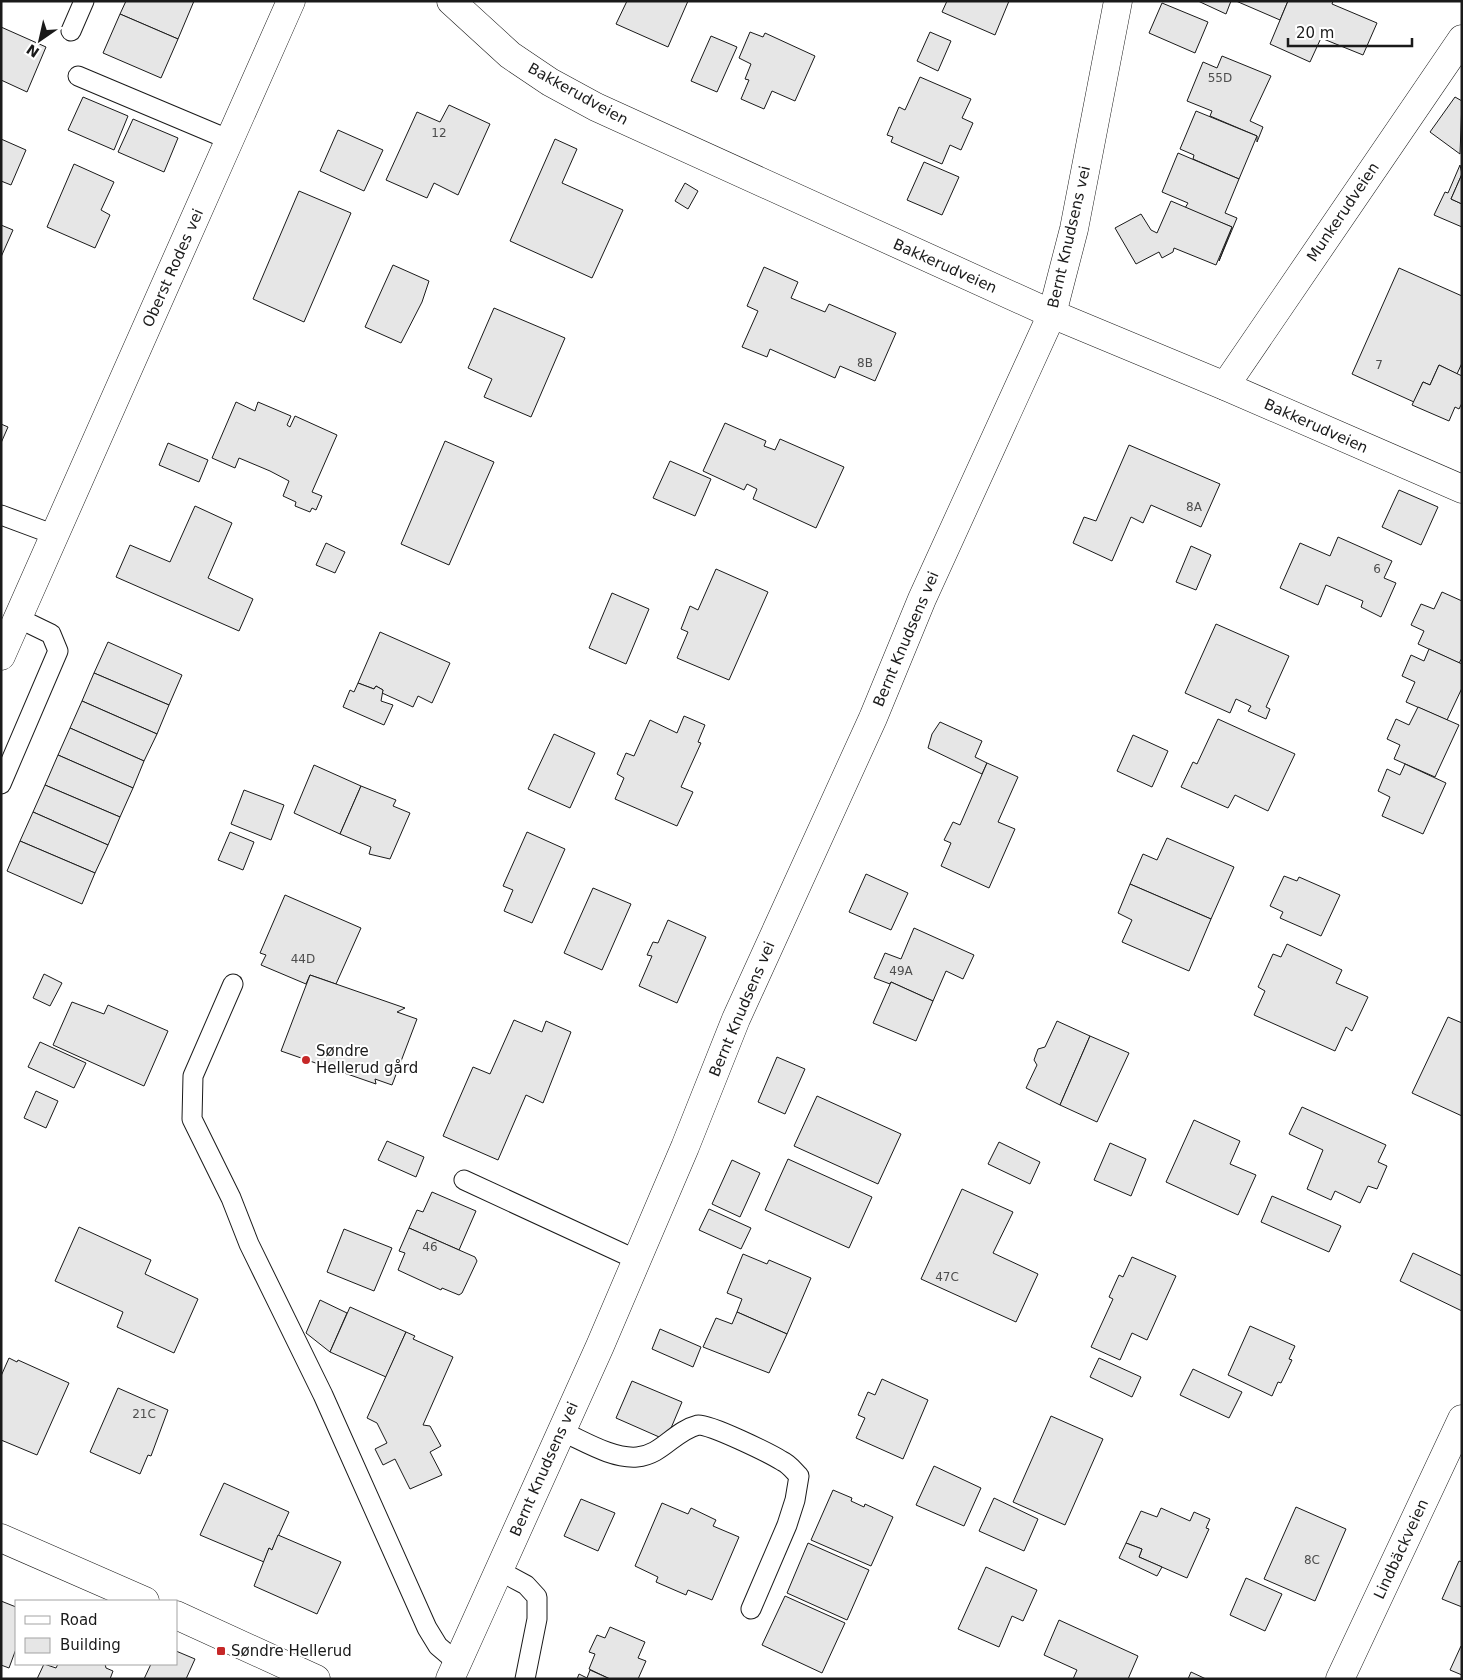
<svg xmlns="http://www.w3.org/2000/svg" width="1463" height="1680" font-family="'DejaVu Sans',sans-serif">
	<style>
		.building { fill: #e6e6e6; stroke: #1a1a1a }
		.lines { fill: none; stroke-linecap: round; stroke-linejoin: round }
		.service-casing { stroke: #1a1a1a; stroke-width: 21 }
		.minor-casing { stroke: #1a1a1a; stroke-width: 29 }
		.tertiary-casing { stroke: #1a1a1a; stroke-width: 29 }
		.secondary-casing { stroke: #1a1a1a; stroke-width: 29 }
		.service { stroke: #fff; stroke-width: 19 }
		.minor { stroke: #fff; stroke-width: 28 }
		.tertiary { stroke: #fff; stroke-width: 28 }
		.secondary { stroke: #fff; stroke-width: 28 }
		.poi-dot { fill: #c62828; stroke: #fff; stroke-width: 2 }
		.labels { text-anchor: middle; stroke-width: 4; stroke-linejoin: round; paint-order: stroke }
		.number-label { font-size: 12px; fill: #4d4d4d }
		.street-label { font-size: 15px; fill: #1a1a1a; stroke: #fff }
		.poi-label { font-size: 15px; fill: #1a1a1a; stroke: #fff; text-anchor: start }
	</style>
	<rect width="100%" height="100%" fill="#fff"/>
	<g class="building">
		<polygon points="126,1 194,1 178,39 120,14"/>
		<polygon points="627,1 688,1 668,47 616,24"/>
		<polygon points="947,1 1009,1 995,35 942,12"/>
		<polygon points="1198,1 1231,1 1226,14"/>
		<polygon points="1236,1 1288,1 1280,20"/>
		<polygon points="1288,1 1333,1 1332,4 1377,23 1363,55 1321,38 1310,62 1270,44"/>
		<polygon points="1162,3 1208,22 1195,53 1149,33"/>
		<polygon points="120,14 178,39 161,78 103,53"/>
		<polygon points="1,27 46,47 27,92 1,80"/>
		<polygon points="750,32 763,37 765,33 815,56 795,101 772,91 764,109 741,99 749,80 745,79 751,64 739,58"/>
		<polygon points="930,32 951,41 938,71 917,61"/>
		<polygon points="711,36 737,47 717,92 691,81"/>
		<polygon points="1222,56 1271,76 1250,121 1263,127 1257,142 1257,136 1210,116 1212,111 1187,101 1203,62 1217,68"/>
		<polygon points="920,77 971,99 962,118 973,123 961,150 950,145 942,164 891,142 893,137 887,135 899,107 905,110"/>
		<polygon points="83,97 128,116 114,150 68,130"/>
		<polygon points="1455,97 1462,101 1460,154 1430,132"/>
		<polygon points="449,105 490,124 458,195 434,183 427,198 386,180 417,112 440,122"/>
		<polygon points="1196,111 1257,136 1239,179 1193,159 1194,155 1180,149"/>
		<polygon points="133,119 178,138 164,172 118,152"/>
		<polygon points="338,130 383,150 364,191 320,171"/>
		<polygon points="1,139 26,150 11,185 1,181"/>
		<polygon points="555,139 577,149 562,183 623,210 592,278 510,241"/>
		<polygon points="1178,153 1239,179 1225,213 1237,218 1219,261 1232,227 1185,208 1188,203 1162,192"/>
		<polygon points="924,162 959,177 942,215 907,200"/>
		<polygon points="74,164 114,182 101,210 110,215 95,248 47,227"/>
		<polygon points="1460,165 1462,174 1451,199 1462,204 1462,227 1434,215 1445,192 1448,193"/>
		<polygon points="1462,174 1462,204 1451,199"/>
		<polygon points="685,183 698,191 688,209 675,201"/>
		<polygon points="299,191 351,213 304,322 253,299"/>
		<polygon points="1171,201 1232,227 1216,265 1174,248 1173,252 1162,258 1159,252 1136,264 1115,228 1141,214 1151,230 1157,233"/>
		<polygon points="1,225 13,230 1,257"/>
		<polygon points="393,265 429,281 422,302 401,343 365,327"/>
		<polygon points="764,267 798,282 791,298 825,312 829,304 896,333 875,381 840,366 835,378 770,349 767,357 742,347 758,311 747,306"/>
		<polygon points="1399,268 1462,296 1462,363 1457,374 1439,365 1430,385 1423,382 1414,402 1352,374"/>
		<polygon points="494,308 565,338 531,417 484,397 492,379 468,368"/>
		<polygon points="1439,365 1462,376 1462,403 1459,409 1455,407 1449,421 1412,405 1423,382 1430,385"/>
		<polygon points="236,402 255,411 258,402 291,416 287,425 290,427 295,416 337,435 312,492 322,496 316,510 312,508 310,512 295,506 296,502 283,496 289,481 270,471 239,458 235,468 212,458"/>
		<polygon points="725,423 766,441 764,446 775,450 780,439 844,467 816,528 753,499 757,489 747,484 744,490 703,471"/>
		<polygon points="1,424 8,427 1,443"/>
		<polygon points="445,441 494,462 449,565 401,544"/>
		<polygon points="168,443 208,460 199,482 159,465"/>
		<polygon points="1129,445 1220,484 1201,527 1151,505 1143,523 1131,517 1112,561 1073,543 1084,517 1096,521"/>
		<polygon points="670,461 711,479 695,516 653,498"/>
		<polygon points="1399,490 1438,507 1421,545 1382,527"/>
		<polygon points="195,506 232,523 208,578 253,599 239,631 116,577 130,545 170,562"/>
		<polygon points="1338,537 1392,561 1384,578 1396,583 1381,617 1361,607 1363,601 1326,585 1318,605 1280,588 1300,543 1330,556"/>
		<polygon points="326,543 345,552 335,573 316,565"/>
		<polygon points="1191,546 1211,555 1196,590 1176,582"/>
		<polygon points="716,569 768,592 729,680 677,658 688,632 681,629 690,606 698,610"/>
		<polygon points="1442,592 1462,601 1462,658 1459,663 1418,644 1424,631 1411,625 1421,604 1434,609"/>
		<polygon points="612,593 649,609 626,664 589,648"/>
		<polygon points="1216,624 1289,656 1266,707 1270,709 1266,719 1248,711 1251,706 1236,699 1230,713 1185,693"/>
		<polygon points="380,632 450,663 432,703 418,696 413,707 382,693 383,690 376,686 374,689 358,683"/>
		<polygon points="108,642 182,675 169,705 94,673"/>
		<polygon points="1429,649 1462,664 1462,688 1447,720 1406,702 1415,682 1402,676 1411,655 1424,661"/>
		<polygon points="94,673 169,705 157,734 82,701"/>
		<polygon points="358,683 374,689 376,686 383,690 381,701 393,705 384,725 343,707 350,690 354,692"/>
		<polygon points="82,701 157,734 144,761 70,728"/>
		<polygon points="1418,707 1459,725 1435,777 1394,759 1400,745 1387,739 1396,719 1409,725"/>
		<polygon points="684,716 705,725 698,742 701,743 681,787 693,792 677,826 615,799 624,778 617,774 626,753 634,756 650,720 677,733"/>
		<polygon points="1218,719 1295,754 1268,811 1235,795 1228,808 1181,787 1193,762 1197,764"/>
		<polygon points="940,722 982,741 975,757 987,763 982,774 928,748 932,734"/>
		<polygon points="70,728 144,761 133,788 58,755"/>
		<polygon points="554,734 595,753 570,808 528,789"/>
		<polygon points="1133,735 1168,751 1152,787 1117,771"/>
		<polygon points="58,755 133,788 120,817 45,785"/>
		<polygon points="987,763 1018,777 998,822 1015,829 989,888 941,866 951,843 944,840 953,822 960,825"/>
		<polygon points="1405,764 1446,783 1423,834 1382,816 1390,797 1378,791 1387,769 1400,775"/>
		<polygon points="314,765 361,786 340,834 294,813"/>
		<polygon points="45,785 120,817 108,845 33,812"/>
		<polygon points="361,786 396,800 393,806 410,813 390,859 369,854 371,847 340,834"/>
		<polygon points="244,790 284,805 271,840 231,824"/>
		<polygon points="33,812 108,845 95,873 20,841"/>
		<polygon points="230,832 254,842 243,870 218,860"/>
		<polygon points="527,832 565,849 532,923 504,911 513,890 503,886"/>
		<polygon points="1167,838 1234,867 1211,919 1130,884 1143,854 1157,860"/>
		<polygon points="20,841 95,873 82,904 7,871"/>
		<polygon points="866,874 908,893 891,930 849,912"/>
		<polygon points="1284,876 1297,881 1299,877 1340,895 1321,936 1280,918 1283,912 1270,906"/>
		<polygon points="1130,884 1211,919 1189,971 1122,942 1132,920 1118,913"/>
		<polygon points="593,888 631,904 602,970 564,953"/>
		<polygon points="285,895 361,928 336,984 310,975 306,984 261,965 266,955 260,953"/>
		<polygon points="668,920 706,937 677,1003 639,986 652,956 647,955 653,942 658,943"/>
		<polygon points="914,928 974,955 963,979 946,971 933,1001 891,982 890,984 874,978 885,953 901,959"/>
		<polygon points="1287,944 1342,970 1336,983 1368,997 1352,1031 1346,1027 1335,1051 1254,1015 1265,991 1258,987 1273,954 1281,957"/>
		<polygon points="44,974 62,983 50,1006 33,998"/>
		<polygon points="310,975 405,1008 397,1012 417,1019 392,1085 375,1079 376,1084 281,1051"/>
		<polygon points="891,982 933,1001 916,1041 873,1023"/>
		<polygon points="72,1002 104,1014 108,1005 168,1031 144,1086 53,1045"/>
		<polygon points="1448,1017 1462,1023 1462,1116 1412,1093"/>
		<polygon points="514,1020 542,1032 546,1021 571,1032 543,1103 526,1095 498,1160 443,1136 473,1067 490,1074"/>
		<polygon points="1057,1021 1090,1036 1060,1105 1026,1088 1037,1065 1034,1060 1038,1049 1045,1047"/>
		<polygon points="1090,1036 1129,1053 1097,1122 1060,1105"/>
		<polygon points="40,1042 86,1063 74,1088 28,1067"/>
		<polygon points="777,1057 805,1069 785,1114 758,1102"/>
		<polygon points="36,1091 58,1101 46,1128 24,1118"/>
		<polygon points="817,1096 901,1134 878,1184 794,1146"/>
		<polygon points="1302,1107 1386,1145 1378,1162 1387,1166 1377,1189 1368,1186 1360,1203 1335,1191 1331,1200 1307,1189 1323,1150 1289,1134"/>
		<polygon points="1194,1120 1240,1141 1230,1164 1256,1175 1238,1215 1166,1182"/>
		<polygon points="387,1141 424,1157 416,1177 378,1160"/>
		<polygon points="999,1142 1040,1162 1030,1184 988,1164"/>
		<polygon points="1110,1143 1146,1159 1131,1196 1094,1180"/>
		<polygon points="788,1159 872,1197 849,1248 765,1210"/>
		<polygon points="732,1160 760,1173 740,1217 712,1204"/>
		<polygon points="962,1189 1013,1212 993,1253 1038,1274 1016,1322 921,1279"/>
		<polygon points="432,1192 476,1211 459,1250 409,1228 417,1210 423,1212"/>
		<polygon points="1272,1196 1341,1226 1329,1252 1261,1222"/>
		<polygon points="709,1209 751,1228 741,1249 699,1230"/>
		<polygon points="79,1227 151,1260 145,1274 198,1299 174,1353 117,1327 123,1312 55,1281"/>
		<polygon points="409,1228 475,1257 477,1261 462,1293 459,1295 442,1288 441,1290 398,1270 405,1253 399,1251"/>
		<polygon points="344,1229 392,1248 374,1291 327,1272"/>
		<polygon points="1413,1253 1462,1276 1462,1311 1400,1281"/>
		<polygon points="743,1254 767,1264 769,1260 811,1278 787,1334 737,1312 742,1299 727,1293"/>
		<polygon points="1132,1257 1176,1276 1147,1340 1132,1333 1120,1360 1091,1347 1113,1299 1109,1297 1119,1275 1123,1277"/>
		<polygon points="320,1300 347,1313 330,1352 306,1333"/>
		<polygon points="350,1307 406,1332 386,1377 330,1352"/>
		<polygon points="737,1312 787,1334 769,1373 703,1347 716,1318 732,1324"/>
		<polygon points="1250,1326 1295,1346 1289,1359 1292,1360 1281,1383 1278,1382 1272,1396 1228,1375"/>
		<polygon points="660,1329 701,1347 693,1367 652,1349"/>
		<polygon points="406,1332 415,1336 413,1339 453,1357 423,1425 430,1426 441,1446 430,1452 442,1475 410,1489 395,1459 383,1465 375,1449 387,1443 377,1423 367,1418"/>
		<polygon points="9,1358 17,1362 18,1360 69,1383 37,1455 1,1440 1,1376"/>
		<polygon points="1099,1358 1141,1377 1132,1397 1090,1377"/>
		<polygon points="1193,1369 1242,1392 1229,1418 1180,1395"/>
		<polygon points="882,1379 928,1400 903,1459 856,1438 865,1418 858,1415 868,1392 875,1395"/>
		<polygon points="632,1381 682,1402 666,1440 616,1418"/>
		<polygon points="118,1388 168,1410 151,1456 148,1455 140,1474 90,1452"/>
		<polygon points="1051,1416 1103,1439 1065,1525 1013,1502"/>
		<polygon points="934,1466 981,1488 964,1526 916,1505"/>
		<polygon points="224,1483 289,1512 272,1550 269,1548 264,1562 200,1535"/>
		<polygon points="833,1490 852,1498 851,1501 864,1507 865,1504 893,1517 871,1566 811,1540"/>
		<polygon points="994,1498 1038,1519 1024,1551 979,1531"/>
		<polygon points="581,1499 615,1513 598,1551 564,1536"/>
		<polygon points="662,1503 688,1514 691,1508 716,1520 713,1526 739,1537 712,1600 688,1590 686,1595 656,1582 658,1577 635,1566"/>
		<polygon points="1296,1507 1346,1529 1315,1601 1264,1579"/>
		<polygon points="1161,1508 1190,1521 1194,1512 1210,1519 1206,1528 1209,1529 1187,1578 1139,1557 1142,1549 1126,1543 1141,1511 1157,1517"/>
		<polygon points="278,1535 341,1562 317,1614 254,1586 269,1548 272,1550"/>
		<polygon points="808,1543 869,1570 847,1620 787,1593"/>
		<polygon points="1126,1543 1142,1549 1139,1557 1162,1567 1157,1576 1119,1558"/>
		<polygon points="1459,1561 1462,1562 1462,1607 1442,1599"/>
		<polygon points="986,1567 1037,1590 1023,1621 1012,1616 999,1647 958,1629"/>
		<polygon points="1246,1578 1282,1594 1265,1631 1230,1615"/>
		<polygon points="785,1596 845,1623 822,1673 762,1645"/>
		<polygon points="1,1601 16,1607 16,1649 9,1668 1,1665"/>
		<polygon points="1059,1620 1138,1656 1128,1679 1073,1679 1077,1670 1044,1655"/>
		<polygon points="610,1627 645,1642 638,1658 646,1661 638,1679 610,1679 589,1669 595,1654 589,1652 597,1635 605,1638"/>
		<polygon points="1461,1646 1462,1647 1462,1675 1450,1670"/>
		<polygon points="176,1651 195,1659 186,1679 144,1679 151,1664 176,1664"/>
		<polygon points="44,1664 56,1668 58,1664 105,1664 106,1668 113,1671 110,1679 37,1679"/>
		<polygon points="590,1670 610,1679 577,1679 579,1674 587,1678"/>
		<polygon points="1191,1672 1206,1679 1188,1679"/>
	</g>
	<g class="lines">
		<defs>
			<g id="service">
				<polyline points="71,31 84,1"/>
				<polyline points="78,76 230,140"/>
				<polyline points="1,515 55,535"/>
				<polyline points="1,784 58,651 51,634 18,618"/>
				<polyline points="233,984 193,1076 192,1119 231,1198 249,1244 323,1395 427,1628 438,1646 458,1663"/>
				<polyline points="464,1180 637,1260"/>
				<path d="M561 1431C584 1441 612 1459 637 1457 662 1455 674 1431 698 1425 708 1423 771 1454 782 1461 789 1464 794 1471 799 1476L795 1500 787 1525 751 1609"/>
				<polyline points="498,1570 526,1585 537,1597 537,1619 525,1679"/>
			</g>
			<g id="minor">
				<polyline points="451,1 510,55 550,82 596,107 1052,314 1225,386 1462,489"/>
				<polyline points="1225,386 1462,39"/>
				<polyline points="450,1679 600,1346 685,1147 736,1019 873,718 922,599 1052,314 1074,229 1118,1"/>
				<polyline points="1340,1679 1462,1419"/>
			</g>
			<polyline id="tertiary" points="1,656 291,1"/>
			<g id="secondary">
				<polyline points="1,1538 145,1601"/>
				<polyline points="176,1615 316,1679"/>
			</g>
		</defs>
		<use href="#service" class="service-casing"/>
		<use href="#minor" class="minor-casing"/>
		<use href="#tertiary" class="tertiary-casing"/>
		<use href="#secondary" class="secondary-casing"/>
		<use href="#service" class="service"/>
		<use href="#minor" class="minor"/>
		<use href="#tertiary" class="tertiary"/>
		<use href="#secondary" class="secondary"/>
	</g>
	<g class="poi-dot">
		<circle cx="306" cy="1060" r="5"/>
		<rect x="216" y="1646" width="10" height="10" rx="2.5"/>
	</g>
	<g class="labels">
		<g class="number-label">
			<text x="1220" y="82">55D</text>
			<text x="439" y="137">12</text>
			<text x="865" y="367">8B</text>
			<text x="1379" y="369">7</text>
			<text x="1194" y="511">8A</text>
			<text x="1377" y="573">6</text>
			<text x="303" y="963">44D</text>
			<text x="901" y="975">49A</text>
			<text x="430" y="1251">46</text>
			<text x="947" y="1281">47C</text>
			<text x="144" y="1418">21C</text>
			<text x="1312" y="1564">8C</text>
		</g>
		<g class="street-label">
			<text transform="translate(578 94) rotate(29)" y="5">Bakkerudveien</text>
			<text transform="translate(1343 212) rotate(-56)" y="5">Munkerudveien</text>
			<text transform="translate(1069 237) rotate(-77)" y="5">Bernt Knudsens vei</text>
			<text transform="translate(945 266) rotate(24)" y="5">Bakkerudveien</text>
			<text transform="translate(173 268) rotate(-66)" y="5">Oberst Rodes vei</text>
			<text transform="translate(1316 426) rotate(24)" y="5">Bakkerudveien</text>
			<text transform="translate(906 639) rotate(-67)" y="5">Bernt Knudsens vei</text>
			<text transform="translate(742 1009) rotate(-67)" y="5">Bernt Knudsens vei</text>
			<text transform="translate(544 1469) rotate(-66)" y="5">Bernt Knudsens vei</text>
			<text transform="translate(1401 1549) rotate(-65)" y="5">Lindbäckveien</text>
		</g>
		<g class="poi-label">
			<text x="316" y="1056">Søndre<tspan x="316" dy="17">Hellerud gård</tspan></text>
			<text x="231" y="1656">Søndre Hellerud</text>
		</g>
	</g>
	<rect width="1463" height="1680" fill="none" stroke="#1a1a1a" stroke-width="5"/>
	<rect x="15" y="1600" width="162" height="65" fill="#ffffff" stroke="#a3a3a3"/>
	<rect x="25" y="1616" width="25" height="8" fill="#ffffff" stroke="#a3a3a3"/>
	<text x="60" y="1625" font-size="15" fill="#1a1a1a">Road</text>
	<rect x="25" y="1638" width="25" height="15" fill="#e6e6e6" stroke="#a3a3a3"/>
	<text x="60" y="1650" font-size="15" fill="#1a1a1a">Building</text>
	<g transform="translate(40 40) rotate(214)" stroke="#ffffff" stroke-width="4" paint-order="stroke">
	<path d="M0-4L9 19L0 12L-9 19Z" fill="#1a1a1a"/>
	<text y="-8" font-size="14" font-weight="bold" text-anchor="middle" fill="#1a1a1a">N</text>
	</g>
	<path d="M1288 38v8h124v-8" fill="none" stroke="#1a1a1a" stroke-width="2.5"/>
	<text x="1296" y="38" font-size="15" fill="#1a1a1a" stroke="#ffffff" stroke-width="4" paint-order="stroke">20 m</text>
</svg>
